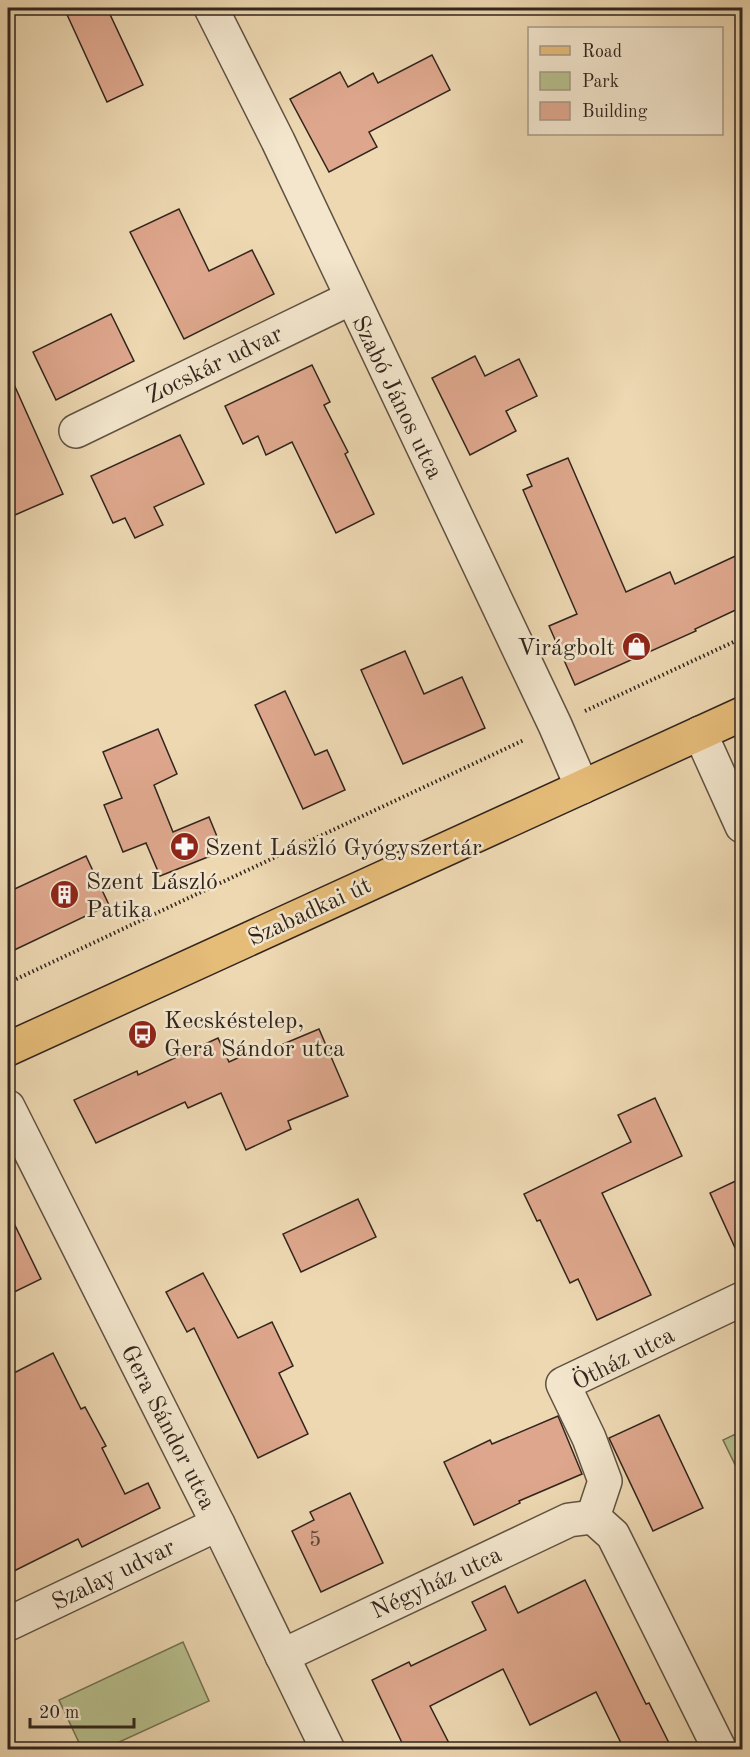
<svg xmlns="http://www.w3.org/2000/svg" width="750" height="1757" font-family="'Old Standard TT',serif">
	<style>
		.green { fill: #b7bf8d; stroke: #747255; stroke-width: 1.5 }
		.building { fill: #dea78d; stroke: #31251d; stroke-width: 1.5 }
		.lines { fill: none; stroke-linecap: round; stroke-linejoin: round }
		.minor-casing { stroke: #605242; stroke-width: 36 }
		.primary-casing { stroke: #31251d; stroke-width: 36 }
		.path { stroke: #31251d; stroke-width: 4; stroke-dasharray: 1.5 3; stroke-linecap: butt }
		.minor { stroke: #f3e6cd; stroke-width: 33 }
		.primary { stroke: #e6bc79; stroke-width: 33 }
		.labels { text-anchor: middle; stroke-width: 5; stroke-linejoin: round; paint-order: stroke }
		.number-label { font-size: 21px; fill: #5c4639 }
		.street-label { font-size: 24px; fill: #31251d; stroke: #f3e6cd }
		.poi-label { font-size: 24px; fill: #31251d; stroke: #f3e6cd; text-anchor: start }
	</style>
	<rect width="100%" height="100%" fill="#edd8b2"/>
	<filter id="stains"><feTurbulence type="fractalNoise" baseFrequency=".00333" numOctaves="4"/><feColorMatrix values="0 0 0 0 .2 0 0 0 0 .09 0 0 0 0 .02 0 0 0 .5 -.17"/></filter>
	<radialGradient id="worn" r=".72"><stop offset=".6" stop-color="#630" stop-opacity="0"/><stop offset="1" stop-color="#630" stop-opacity=".3"/></radialGradient>
	<g class="green">
		<polygon points="742,1431 742,1479 723,1440"/>
		<polygon points="183,1642 209,1701 104,1749 82,1749 59,1700"/>
	</g>
	<g class="building">
		<polygon points="64,8 107,8 143,85 107,102"/>
		<polygon points="432,55 450,90 369,132 377,147 329,172 290,99 340,72 348,87 373,73 378,83"/>
		<polygon points="179,209 209,271 252,250 274,294 184,339 130,232"/>
		<polygon points="111,314 134,361 56,400 33,352"/>
		<polygon points="475,356 485,376 519,359 537,396 506,411 516,431 470,455 432,378"/>
		<polygon points="312,365 330,402 324,405 348,452 345,454 374,514 336,533 292,442 266,455 258,436 243,444 225,406"/>
		<polygon points="8,371 63,494 8,518"/>
		<polygon points="180,435 204,484 154,507 163,525 135,538 125,518 113,523 91,476"/>
		<polygon points="568,458 626,592 670,572 675,584 742,553 742,607 695,629 696,631 575,685 549,626 577,614 523,490 532,486 527,475"/>
		<polygon points="405,651 424,694 462,677 485,728 403,764 361,670"/>
		<polygon points="285,691 315,755 327,750 345,790 303,809 255,705"/>
		<polygon points="158,729 177,774 154,785 173,832 209,817 223,851 160,876 146,843 123,852 104,805 122,798 103,752"/>
		<polygon points="86,856 109,905 8,953 8,892"/>
		<polygon points="319,1029 348,1096 288,1121 291,1129 246,1150 221,1093 188,1108 185,1102 96,1143 74,1100 137,1071 138,1075 218,1038 229,1062 255,1050 257,1055"/>
		<polygon points="655,1098 682,1156 602,1193 651,1295 597,1320 578,1279 570,1283 540,1220 537,1221 524,1194 631,1142 618,1115"/>
		<polygon points="742,1178 742,1263 710,1193"/>
		<polygon points="358,1199 376,1237 301,1272 283,1234"/>
		<polygon points="8,1211 41,1279 8,1295"/>
		<polygon points="203,1273 238,1338 272,1322 293,1366 279,1373 308,1434 258,1458 194,1328 187,1332 166,1292"/>
		<polygon points="53,1353 81,1409 85,1407 106,1446 102,1448 125,1494 148,1483 160,1508 82,1547 78,1539 8,1574 8,1376"/>
		<polygon points="659,1415 703,1508 653,1531 609,1438"/>
		<polygon points="558,1416 582,1474 519,1501 520,1503 474,1525 444,1462 490,1440 492,1444"/>
		<polygon points="350,1493 383,1563 321,1592 292,1531 314,1520 310,1512"/>
		<polygon points="585,1580 646,1704 649,1703 672,1749 624,1749 596,1692 530,1725 503,1669 430,1706 452,1749 405,1749 372,1680 409,1662 411,1666 486,1630 472,1602 505,1586 518,1613"/>
	</g>
	<g class="lines">
		<defs>
			<g id="minor">
				<polyline points="211,8 278,141 555,725 582,787"/>
				<polyline points="76,431 351,298"/>
				<polyline points="700,733 742,826"/>
				<polyline points="8,1107 218,1524 328,1750"/>
				<polyline points="593,1517 605,1481 589,1438 563,1384 742,1299"/>
				<polyline points="593,1517 613,1535 720,1750"/>
				<polyline points="8,1624 218,1524"/>
				<polyline points="282,1656 569,1520 593,1517"/>
			</g>
			<polyline id="primary" points="8,1049 742,714"/>
		</defs>
		<use href="#minor" class="minor-casing"/>
		<use href="#primary" class="primary-casing"/>
		<g class="path">
			<polyline points="585,711 742,638"/>
			<polyline points="8,983 524,740"/>
		</g>
		<use href="#minor" class="minor"/>
		<use href="#primary" class="primary"/>
	</g>
	<defs>
		<symbol id="shop-disc" viewBox="-11 -11 22 22"><circle r="9.5" fill="#8f2418" stroke="#f3e6cd"/><path d="M-5-2.5h2.3a2.7 3.5 0 0 1 5.4 0H5L5.5 6h-11ZM-1.5-2.5h3a1.5 2.3 0 0 0-3 0Z" fill="#fff"/></symbol>
		<symbol id="pharmacy-disc" viewBox="-11 -11 22 22"><circle r="9.5" fill="#8f2418" stroke="#f3e6cd"/><path d="M-2-6h4v4h4v4h-4v4h-4v-4h-4v-4h4Z" fill="#fff"/></symbol>
		<symbol id="building-disc" viewBox="-11 -11 22 22"><circle r="9.5" fill="#8f2418" stroke="#f3e6cd"/><path d="M-4-6H4V6H1V3H-1V6H-4ZM-2.5-4.3h1.7v1.8h-1.7ZM.8-4.3h1.7v1.8H.8ZM-2.5-1h1.7V.8h-1.7ZM.8-1h1.7V.8H.8Z" fill="#fff"/></symbol>
		<symbol id="bus-disc" viewBox="-11 -11 22 22"><circle r="9.5" fill="#8f2418" stroke="#f3e6cd"/><path d="M-5-6H5V4H4V6H2V4H-2V6H-4V4H-5ZM-3.5-4V0h7V-4ZM-3.5 1.2v1.5H-2V1.2ZM2 1.2v1.5H3.5V1.2Z" fill="#fff"/></symbol>
	</defs>
	<g fill-rule="evenodd">
		<use href="#shop-disc" x="620" y="630" width="33" height="33"/>
		<use href="#pharmacy-disc" x="168" y="830" width="33" height="33"/>
		<use href="#building-disc" x="48" y="878" width="33" height="33"/>
		<use href="#bus-disc" x="126" y="1018" width="33" height="33"/>
	</g>
	<g class="labels">
		<g class="number-label">
			<text x="315" y="1546">5</text>
		</g>
		<g class="street-label">
			<text transform="translate(214 364) rotate(-26)" y="8">Zocskár udvar</text>
			<text transform="translate(398 397) rotate(64)" y="8">Szabó János utca</text>
			<text transform="translate(309 911) rotate(-25)" y="8">Szabadkai út</text>
			<text transform="translate(623 1358) rotate(-27)" y="8">Ötház utca</text>
			<text transform="translate(169 1427) rotate(63)" y="8">Gera Sándor utca</text>
			<text transform="translate(113 1574) rotate(-26)" y="8">Szalay udvar</text>
			<text transform="translate(436 1582) rotate(-25)" y="8">Négyház utca</text>
		</g>
		<g class="poi-label">
			<text x="615" y="655" text-anchor="end">Virágbolt</text>
			<text x="205" y="855">Szent László Gyógyszertár</text>
			<text x="86" y="889">Szent László<tspan x="86" dy="28">Patika</tspan></text>
			<text x="164" y="1028">Kecskéstelep,<tspan x="164" dy="28">Gera Sándor utca</tspan></text>
		</g>
	</g>
	<rect width="750" height="1757" fill="none" stroke="#edd8b2" stroke-width="30"/>
	<rect x="9" y="9" width="732" height="1739" fill="none" stroke="#31251d" stroke-width="3"/>
	<rect x="15" y="15" width="720" height="1727" fill="none" stroke="#31251d" stroke-width="1.5"/>
	<rect x="528" y="27" width="195" height="108" fill="#f3e6cd" stroke="#a59987" stroke-width="1.5"/>
	<rect x="540" y="46" width="30" height="9" fill="#e6bc79" stroke="#a59987" stroke-width="1.5"/>
	<text x="582" y="57" font-size="18" fill="#31251d">Road</text>
	<rect x="540" y="72" width="30" height="18" fill="#b7bf8d" stroke="#a59987" stroke-width="1.5"/>
	<text x="582" y="87" font-size="18" fill="#31251d">Park</text>
	<rect x="540" y="102" width="30" height="18" fill="#dea78d" stroke="#a59987" stroke-width="1.5"/>
	<text x="582" y="117" font-size="18" fill="#31251d">Building</text>
	<path d="M30 1718v9h104v-9" fill="none" stroke="#31251d" stroke-width="3"/>
	<text x="39" y="1718" font-size="18" fill="#31251d" stroke="#f3e6cd" stroke-width="4.5" paint-order="stroke">20 m</text>
	<rect width="100%" height="100%" filter="url(#stains)"/>
	<rect width="100%" height="100%" fill="url(#worn)"/>
</svg>
